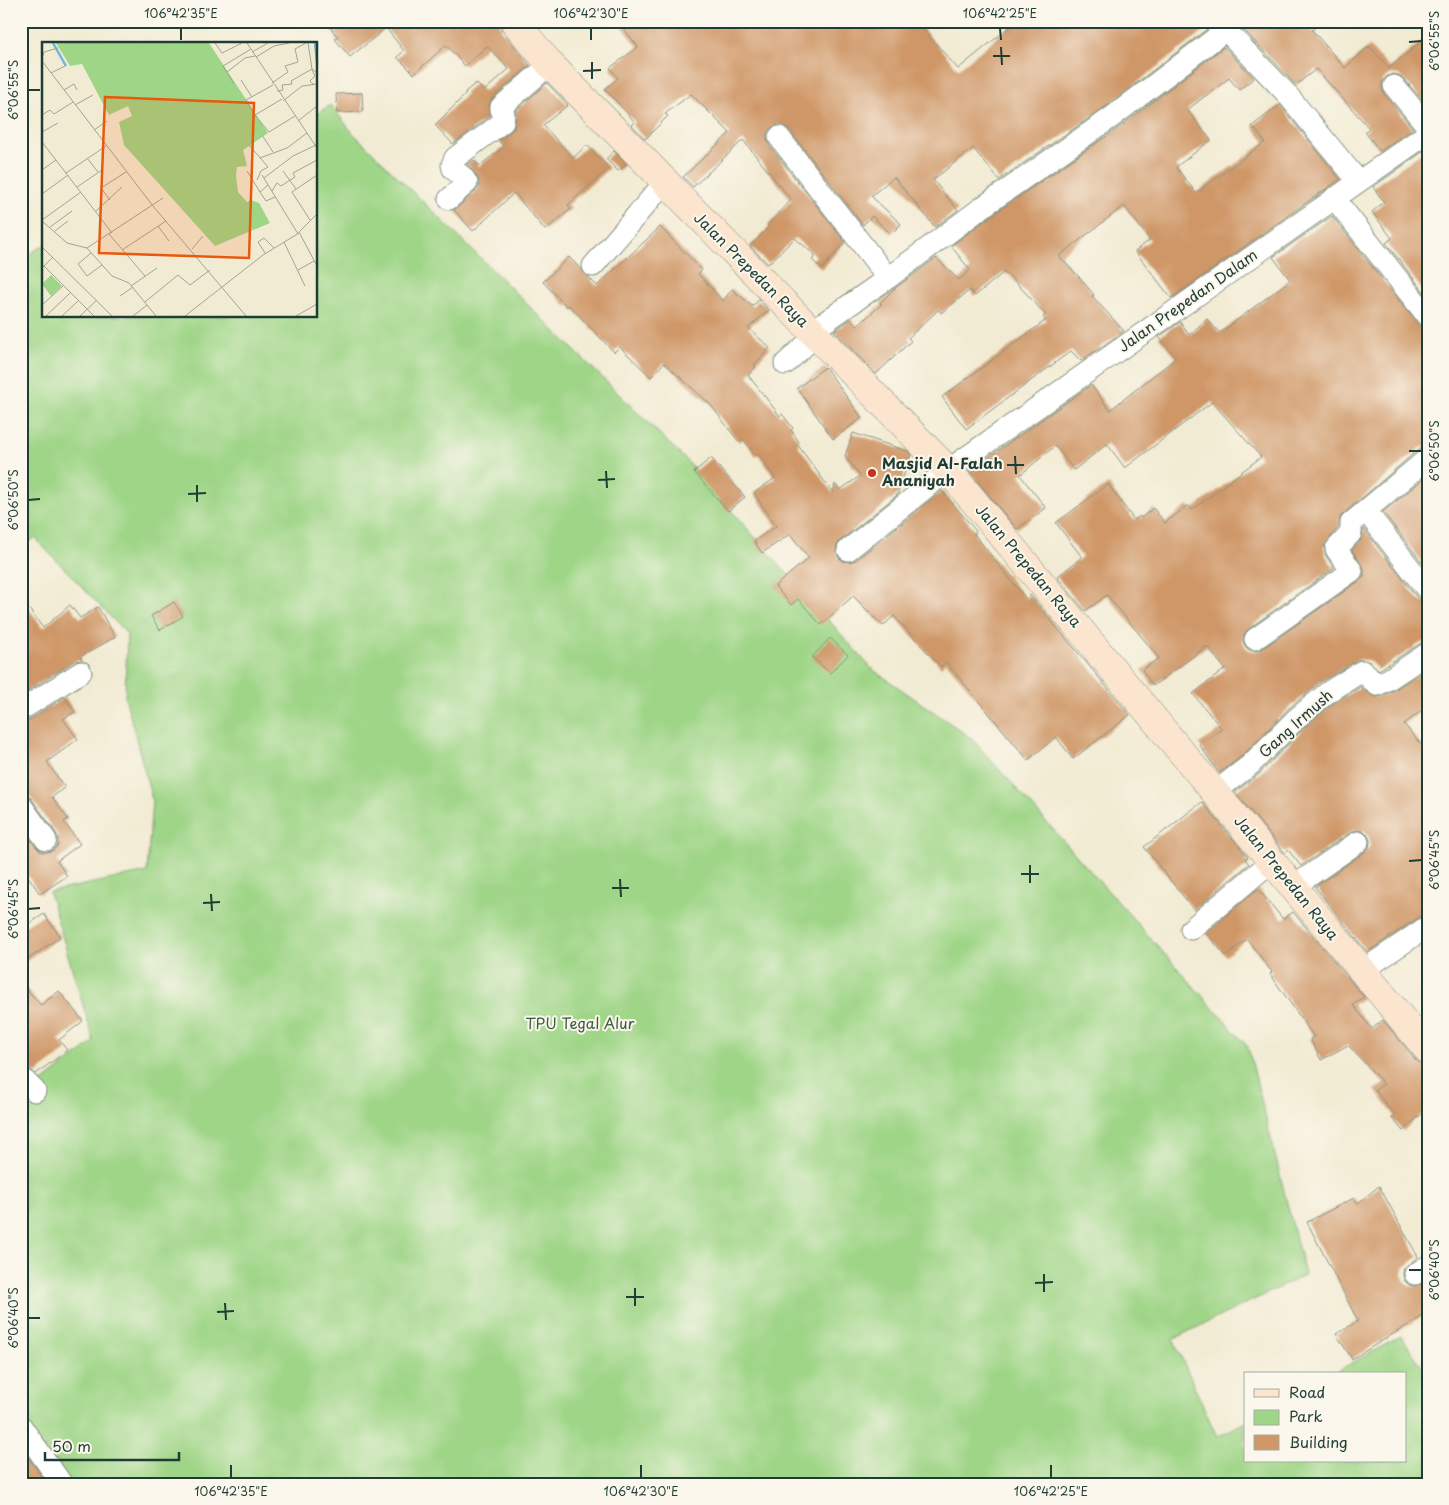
<svg xmlns="http://www.w3.org/2000/svg" width="1449" height="1505" font-family="'Playpen Sans',sans-serif">
	<style>
		.green { fill: #9fd587; stroke: #5f895e }
		.building { fill: #cf9767 }
		.lines { fill: none; stroke-linecap: round; stroke-linejoin: round }
		.street-casing { stroke: #889484; stroke-width: 23 }
		.secondary-casing { stroke: #889484; stroke-width: 29 }
		.street { stroke: #fff; stroke-width: 21 }
		.secondary { stroke: #fbe5cf; stroke-width: 28 }
		.ticks { fill: none; stroke: #1f3d34; stroke-width: 2 }
		.poi-dot { fill: #c8321e; stroke: #fbf7ec; stroke-width: 2 }
		.labels { text-anchor: middle; stroke-width: 4; stroke-linejoin: round; paint-order: stroke }
		.street-label { font-size: 15px; fill: #1f3d34; stroke: #fbf7ec }
		.poi-label { font-size: 15px; font-weight: bold; fill: #1f3d34; stroke: #fbf7ec; text-anchor: start }
		.park-label { font-size: 15px; fill: #395b45; stroke: #fbf7ec }
		.inset-river { fill: none; stroke: #69b7e3; stroke-width: 2.5 }
		.inset-road { fill: none; stroke: #9ea593; stroke-width: 1 }
		.view { fill: #e8590c; fill-opacity: 0.15; stroke: #e8590c; stroke-width: 2.5 }
		.inset-edge { fill: none; stroke: #1f3d34; stroke-width: 2.5 }
		.neatline { fill: none; stroke: #1f3d34; stroke-width: 2 }
		.ticks-label { font-size: 12px; text-anchor: middle; fill: #1f3d34 }
	</style>
	<rect width="100%" height="100%" fill="#fbf7ec"/>
	<filter id="ink" filterUnits="userSpaceOnUse"><feTurbulence type="fractalNoise" baseFrequency=".02" numOctaves="2"/><feDisplacementMap in="SourceGraphic" scale="10" xChannelSelector="R" yChannelSelector="G"/><feConvolveMatrix kernelMatrix="1 2 1 2 8 2 1 2 1" color-interpolation-filters="sRGB"/></filter>
	<filter id="wash" filterUnits="userSpaceOnUse"><feTurbulence type="fractalNoise" baseFrequency=".0096" numOctaves="4" result="noise"/><feDisplacementMap in="SourceGraphic" scale="20" xChannelSelector="R" yChannelSelector="G"/><feGaussianBlur stdDeviation="1.12" result="paint"/><feColorMatrix in="noise" values="0 0 0 0 0 0 0 0 0 0 0 0 0 0 0 0 0 1.4 0 .05"/><feComposite in="paint" operator="in"/></filter>
	<g filter="url(#wash)">
		<rect width="100%" height="100%" fill="#f2ebd3"/>
		<polygon class="green" points="331,105 352,132 688,462 872,669 971,738 1248,1047 1305,1275 1173,1339 1217,1437 1245,1422 1245,1461 1405,1461 1405,1374 1332,1374 1401,1336 1428,1375 1428,1484 68,1484 21,1422 21,1099 94,1042 49,892 147,872 152,800 125,696 127,634 35,538 21,547 21,259 44,245 44,316 316,316 316,114"/>
		<g id="blocks">
			<g class="building">
				<polygon points="325,21 499,21 502,31 530,65 492,98 489,107 490,116 453,144 435,125 466,94 465,92 476,83 484,91 509,69 487,46 465,66 446,45 414,74 397,57 404,51 386,28 350,57 335,39 338,37"/>
				<polygon points="618,21 916,21 958,69 1017,21 1205,21 1207,29 1105,107 999,180 973,148 933,180 958,210 935,227 894,177 871,196 901,224 891,234 872,216 863,225 789,129 783,125 777,125 772,127 767,133 767,139 769,145 845,242 822,269 812,260 816,256 795,238 768,264 750,246 769,227 768,225 791,200 743,140 693,187 683,177 730,133 691,94 665,114 668,116 645,139 632,125 635,122 605,89 618,78 610,68 638,47"/>
				<polygon points="1235,21 1323,21 1312,30 1345,68 1369,46 1389,68 1428,36 1428,107 1403,78 1399,75 1392,74 1386,77 1382,82 1382,88 1384,94 1413,128 1380,151 1365,132 1369,128 1316,69 1296,85"/>
				<polygon points="1224,47 1254,78 1239,90 1229,78 1187,110 1211,140 1176,167 1196,193 1265,142 1252,126 1280,105 1340,179 1171,298 1135,251 1150,240 1124,206 1059,256 1080,278 1094,295 1092,296 1124,331 1081,361 1071,351 966,429 942,397 1046,320 1043,317 1046,315 1008,274 1007,275 1004,272 975,296 970,290 941,313 938,310 908,338 911,341 876,374 834,331 851,319 857,326 882,304 880,303 894,289 936,258 959,280 970,270 951,246 991,216 1120,127"/>
				<polygon points="547,83 568,105 543,125 573,158 587,145 609,168 568,205 571,209 545,230 514,193 473,231 454,210 475,192 479,187 479,181 477,176 467,164 474,160 479,166 504,147 499,141 514,128 516,116 515,111"/>
				<polygon points="362,93 363,112 337,113 336,94"/>
				<polygon points="1428,148 1428,297 1386,243 1392,238 1372,212 1384,202 1373,187"/>
				<polygon points="614,151 626,164 618,171 606,159"/>
				<polygon points="1332,216 1418,325 1423,328 1428,329 1428,446 1420,448 1340,517 1338,528 1324,546 1326,556 1334,568 1248,629 1244,634 1243,641 1245,646 1249,650 1256,651 1262,649 1359,581 1364,576 1364,569 1352,550 1360,541 1364,529 1418,599 1423,602 1428,603 1428,641 1421,643 1379,670 1370,662 1360,659 1320,682 1288,709 1242,756 1219,773 1199,744 1222,729 1193,694 1225,669 1207,646 1153,686 1142,670 1159,658 1107,595 1085,611 1057,577 1082,557 1056,523 1108,484 1134,520 1140,516 1141,518 1153,508 1165,523 1188,505 1192,510 1261,457 1212,402 1125,468 1107,444 1074,470 1055,446 1020,475 1046,508 1017,529 969,471 1091,385 1110,410 1176,358 1159,337 1180,322 1189,335 1207,319 1220,333 1290,280 1273,257"/>
				<polygon points="660,227 702,270 698,274 723,301 732,289 752,306 759,300 769,310 748,328 770,348 754,365 756,366 748,375 780,416 782,414 793,428 791,430 799,442 797,444 833,493 835,484 840,490 860,476 845,456 853,433 907,451 911,454 897,495 840,541 837,545 836,551 839,558 843,561 849,562 856,560 942,491 976,531 974,534 1026,599 1030,595 1130,715 1073,759 1056,737 1028,760 946,662 941,667 894,616 883,626 853,596 821,625 798,599 791,605 775,586 809,558 790,534 762,553 754,541 776,526 754,493 775,478 758,454 756,456 743,439 739,442 710,404 664,363 651,377 620,347 614,352 569,305 567,307 543,282 569,257 597,286"/>
				<polygon points="825,367 862,418 833,439 797,388"/>
				<polygon points="711,458 745,497 728,511 694,472"/>
				<polygon points="1428,475 1428,570 1383,512"/>
				<polygon points="21,598 43,628 70,605 80,618 98,607 115,637 80,657 82,660 74,661 21,695"/>
				<polygon points="174,602 183,616 160,630 151,616"/>
				<polygon points="830,638 848,655 830,673 812,657"/>
				<polygon points="1428,668 1428,706 1404,724 1428,753 1428,911 1367,952 1315,887 1365,852 1369,848 1370,841 1368,835 1364,831 1357,830 1351,832 1301,866 1288,850 1285,853 1235,792 1259,774 1305,727 1334,703 1360,687 1375,697 1383,696 1396,689"/>
				<polygon points="65,697 75,712 63,719 78,739 47,762 65,788 52,797 68,819 64,822 80,844 57,861 67,876 40,894 28,876 21,881 21,827 36,847 41,852 48,852 54,850 58,845 58,838 56,833 31,798 27,794 21,793 21,722 28,721"/>
				<polygon points="1202,802 1248,857 1245,859 1249,864 1194,910 1144,847"/>
				<polygon points="1258,889 1283,919 1293,912 1364,997 1353,1005 1372,1029 1383,1020 1416,1060 1422,1064 1428,1065 1428,1108 1403,1131 1392,1118 1395,1116 1375,1090 1384,1084 1348,1045 1321,1060 1310,1039 1314,1037 1270,974 1272,972 1247,939 1226,956 1206,933"/>
				<polygon points="44,914 60,937 21,964 21,929"/>
				<polygon points="21,983 41,1005 59,991 83,1021 59,1040 67,1050 36,1074 29,1068 21,1065"/>
				<polygon points="1379,1186 1418,1257 1404,1268 1403,1274 1404,1280 1409,1285 1415,1286 1428,1281 1428,1313 1352,1359 1336,1334 1358,1321 1307,1222 1354,1198 1358,1203"/>
				<polygon points="21,1448 47,1484 21,1484"/>
			</g>
		</g>
	</g>
	<g filter="url(#ink)">
		<use href="#blocks" fill-opacity="0" stroke="#889484" stroke-width="1"/>
		<g class="lines">
			<defs>
				<g id="street">
					<polyline points="1217,21 1286,93 1358,181"/>
					<polyline points="1394,86 1428,127"/>
					<polyline points="779,137 888,278"/>
					<polyline points="1334,198 1428,317"/>
					<polyline points="449,199 467,183 463,177 453,169 452,165 455,158 503,122 504,114 501,110 501,107 550,64"/>
					<polyline points="593,266 665,182"/>
					<polyline points="812,331 888,278 984,206 1112,117 1226,30"/>
					<polyline points="785,364 816,335"/>
					<polyline points="1366,511 1428,591"/>
					<polyline points="848,550 948,470 1428,133"/>
					<polyline points="1255,639 1352,571 1336,549 1351,533 1351,523 1428,458"/>
					<polyline points="21,710 81,672"/>
					<polyline points="1215,792 1250,765 1297,718 1327,693 1362,671 1377,685 1389,679 1428,653"/>
					<polyline points="21,805 46,840"/>
					<polyline points="1293,887 1358,842"/>
					<polyline points="1191,929 1272,861"/>
					<polyline points="1362,971 1428,926"/>
					<polyline points="21,1077 35,1091"/>
					<polyline points="1415,1274 1428,1266"/>
					<polyline points="21,1426 62,1484"/>
				</g>
				<polyline id="secondary" points="514,21 550,64 948,470 1428,1050"/>
			</defs>
			<use href="#street" class="street-casing"/>
			<use href="#secondary" class="secondary-casing"/>
			<use href="#street" class="street"/>
			<use href="#secondary" class="secondary"/>
		</g>
	</g>
	<path class="ticks" d="M181 28V40M591 28V40M1000 28 1001 40M1409 42 1422 41M1001 47 1002 65M993 56H1010M592 62V79M583 71 601 70M28 90H40M1409 451H1422M1015 456 1016 474M1007 465H1024M606 471 607 488M598 480 615 479M197 485V502M188 494 206 493M28 500 40 499M1409 861 1422 860M1030 865V883M1021 874H1039M620 879 621 897M612 888H629M211 894 212 911M203 903 220 902M28 909 40 908M1409 1270H1422M1044 1274V1292M1035 1283 1053 1282M635 1288V1306M626 1297H644M225 1303 226 1320M217 1312 234 1311M28 1318H40M231 1465V1478M641 1465V1478M1051 1465V1478"/>
	<circle class="poi-dot" cx="872" cy="473" r="5"/>
	<g class="labels">
		<g class="street-label">
			<text transform="translate(751 270) rotate(45)" y="5">Jalan Prepedan Raya</text>
			<text transform="translate(1188 301) rotate(-35)" y="5">Jalan Prepedan Dalam</text>
			<text transform="translate(1028 566) rotate(50)" y="5">Jalan Prepedan Raya</text>
			<text transform="translate(1296 724) rotate(-42)" y="5">Gang Irmush</text>
			<text transform="translate(1286 878) rotate(51)" y="5">Jalan Prepedan Raya</text>
		</g>
		<g class="poi-label">
			<text x="882" y="469">Masjid Al-Falah<tspan x="882" dy="17">Ananiyah</tspan></text>
		</g>
		<g class="park-label">
			<text x="580" y="1029">TPU Tegal Alur</text>
		</g>
	</g>
	<g transform="translate(42 42)">
		<rect width="275" height="275" fill="#f2ebd3"/>
		<path d="M14 1H167L226 91 201 108 205 124 195 125 194 133 196 150 205 160 209 158 217 161 228 181 173 204 82 103 77 80 90 74 86 64 67 73 40 22 28 24ZM9 233 20 244 9 254 0 242Z" fill="#9fd587"/>
		<path class="inset-river" d="M11 1 24 24M273 1 275 20"/>
		<path class="inset-road" d="M173 1 180 11 200 1M205 1 275 106M266 1 270 27 275 31M210 10 226 1M214 15 232 4 247 1M0 16 2 10 16 6M0 19 111 164 204 274M270 28 273 34 268 39 271 42M185 30 203 16 213 14M9 31 23 24M199 38 210 55M230 41 246 30 243 24 256 20 253 7 264 1M192 42 181 24 209 7M250 42 249 39 270 27M22 48 32 42 35 48M235 49 241 48 240 43 250 42M240 57 213 73 227 90 253 74M241 59 260 44 275 42M33 63 51 53M0 73 8 68 12 72 31 60M213 73 204 58 231 43M256 79 275 64M52 88 65 79M0 90 16 81M220 93 231 110M0 100 70 191M207 103 226 125 219 129 215 138M45 116 56 130M218 116 245 106 265 91M0 128 14 118M205 129 218 150 226 143M241 129 254 147M24 131 64 104M220 133 256 192M222 136 251 114 274 103M35 145 60 128M230 149 235 141 239 144 253 135 251 131 275 118M218 150 224 159 233 155M0 152 26 133M68 158 59 146 84 130M54 169 80 145M275 172 257 190 275 224M0 178 39 150M268 178 250 150 275 133M0 179 25 201 45 206 70 234 87 241 114 274M116 184 127 199M8 185 30 169M13 189 26 179M67 192 103 234M242 200 263 244M0 205 70 274M45 206 121 156M150 207 161 194M80 208 124 179M49 211 36 222 45 234 60 223M223 211 216 200 222 196 232 206M2 224 52 274M0 226 11 215M256 228 272 219M89 244 115 226M78 254 91 245M103 260 136 233 148 243 168 228M0 263 21 244M4 274 28 251M20 274 36 259M38 274 55 258M91 274 105 263M143 274 221 213 257 191M254 274 275 262"/>
		<path class="view" d="M63 55 212 61 207 216 57 211Z"/>
		<rect width="275" height="275" class="inset-edge"/>
	</g>
	<rect width="1449" height="1505" fill="none" stroke="#fbf7ec" stroke-width="55"/>
	<rect x="1244" y="1372" width="162" height="90" fill="#fbf7ec" stroke="#a3ada2"/>
	<rect x="1254" y="1389" width="25" height="8" fill="#fbe5cf" stroke="#a3ada2"/>
	<text x="1289" y="1398" font-size="15" fill="#1f3d34">Road</text>
	<rect x="1254" y="1410" width="25" height="15" fill="#9fd587" stroke="#a3ada2"/>
	<text x="1289" y="1422" font-size="15" fill="#1f3d34">Park</text>
	<rect x="1254" y="1435" width="25" height="15" fill="#cf9767" stroke="#a3ada2"/>
	<text x="1289" y="1448" font-size="15" fill="#1f3d34">Building</text>
	<path d="M45 1452v8h134v-8" fill="none" stroke="#1f3d34" stroke-width="2.5"/>
	<text x="52" y="1452" font-size="15" fill="#1f3d34" stroke="#fbf7ec" stroke-width="4" paint-order="stroke">50 m</text>
	<rect x="28" y="28" width="1394" height="1450" class="neatline"/>
	<g class="ticks-label">
		<text x="181" y="18">106°42'35"E</text>
		<text x="591" y="18">106°42'30"E</text>
		<text x="1000" y="18">106°42'25"E</text>
		<text transform="translate(1435 41) rotate(-90)" y="4">6°06'55"S</text>
		<text transform="translate(14 90) rotate(-90)" y="4">6°06'55"S</text>
		<text transform="translate(1435 451) rotate(-90)" y="4">6°06'50"S</text>
		<text transform="translate(14 500) rotate(-90)" y="4">6°06'50"S</text>
		<text transform="translate(1435 860) rotate(-90)" y="4">6°06'45"S</text>
		<text transform="translate(14 909) rotate(-90)" y="4">6°06'45"S</text>
		<text transform="translate(1435 1270) rotate(-90)" y="4">6°06'40"S</text>
		<text transform="translate(14 1318) rotate(-90)" y="4">6°06'40"S</text>
		<text x="231" y="1496">106°42'35"E</text>
		<text x="641" y="1496">106°42'30"E</text>
		<text x="1051" y="1496">106°42'25"E</text>
	</g>
</svg>
